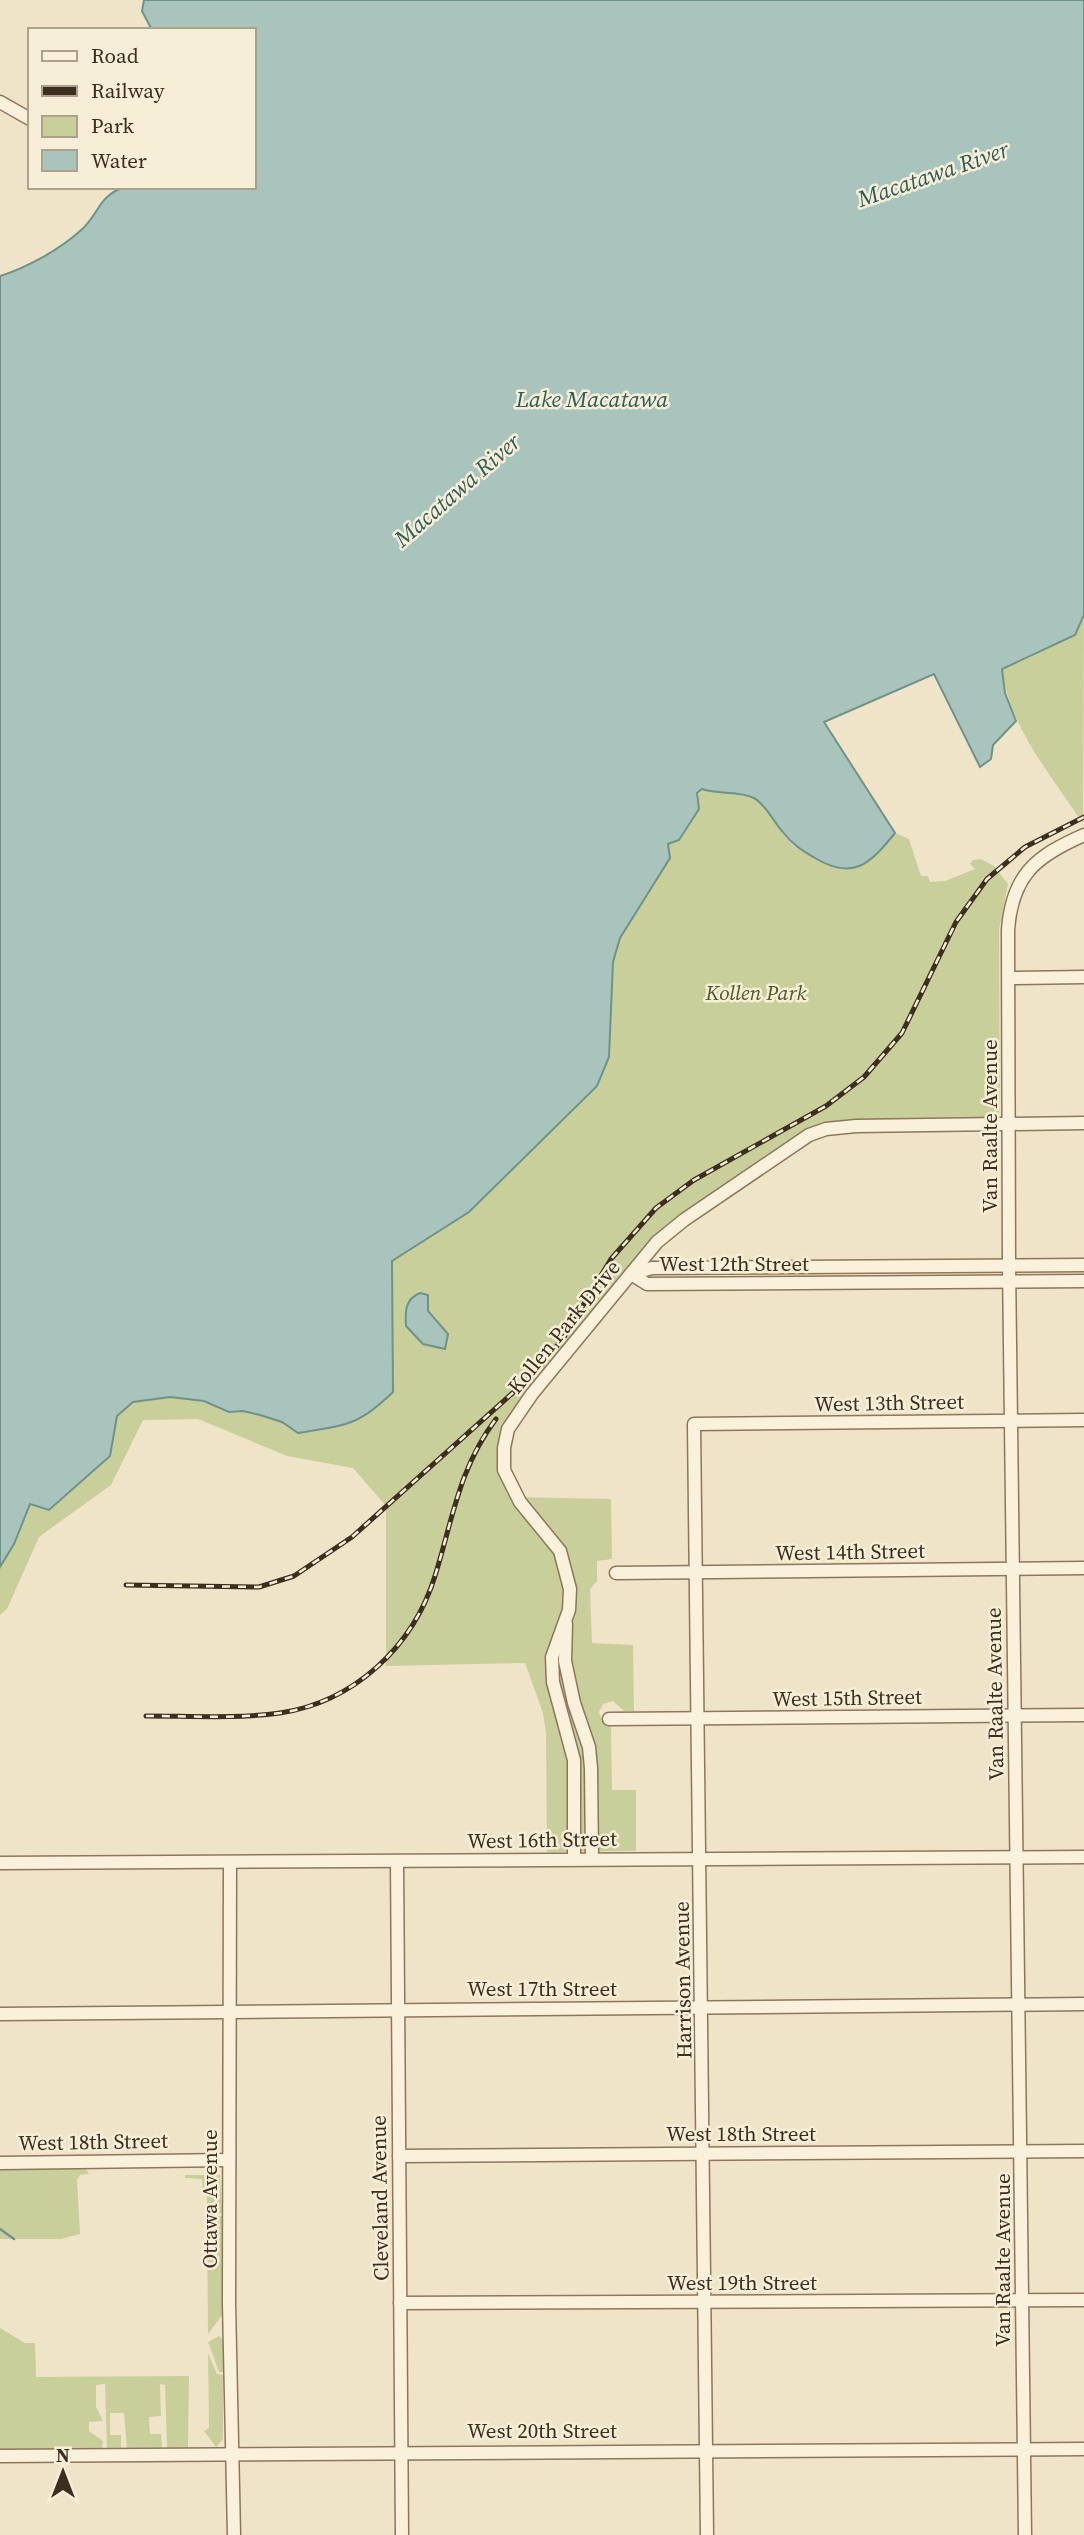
<svg xmlns="http://www.w3.org/2000/svg" width="1084" height="2535" font-family="'Source Serif 4',serif">
	<style>
		.green { fill: #c9cf9b }
		.water { fill: #a9c4bc; stroke: #6f938a; stroke-width: 2 }
		.lines { fill: none; stroke-linecap: round; stroke-linejoin: round }
		.stream { stroke: #6f938a; stroke-width: 2.5 }
		.minor-casing { stroke: #8d765c; stroke-width: 15 }
		.minor { stroke: #faf1dc; stroke-width: 12 }
		.rail-casing { stroke: #3d2e20; stroke-width: 5 }
		.rail { stroke: #f7eed8; stroke-width: 2.5; stroke-dasharray: 8; stroke-linecap: butt }
		.labels { text-anchor: middle; stroke-width: 5; stroke-linejoin: round; paint-order: stroke }
		.park-label { font-size: 21px; font-style: italic; fill: #4d5a26; stroke: #f7eed8 }
		.street-label { font-size: 21px; fill: #3d2e20; stroke: #f7eed8 }
		.water-label { font-size: 23px; font-style: italic; fill: #2f5d5a; stroke: #f7eed8 }
	</style>
	<rect width="100%" height="100%" fill="#f0e4c8"/>
	<g class="green">
		<path d="M1083 620 1084 622 1083 824C1052 776 1009 727 1002 669L1075 635Z"/>
		<path d="M702 789C719 795 738 790 754 798 770 806 780 831 792 844 798 850 807 854 815 858 853 881 870 864 895 833L909 839 921 876H928L930 882 945 881 975 869 970 864 973 860 981 859 994 866 1008 884 999 930 1000 1109 998 1115 991 1118 822 1122 669 1224 628 1269 510 1415C497 1448 492 1468 514 1497L611 1499 612 1559 597 1561V1581L590 1589 592 1643 633 1645 634 1711H624L613 1701 603 1704 599 1712 602 1721 611 1727 612 1790H636V1851L547 1852 546 1733 543 1713 525 1663 386 1666V1506L353 1468 287 1456 198 1419 143 1420 111 1485 39 1537 7 1609 0 1615V1567L14 1544 30 1504 109 1456 117 1416 133 1402 170 1397 204 1401 229 1412 243 1411 260 1415 282 1422 298 1433 393 1393 392 1261 468 1212 609 1049 613 962 620 938 670 858 667 843Z"/>
		<polygon points="0,2167 86,2169 89,2174 80,2175 77,2180 80,2234 61,2239 0,2239"/>
		<polygon points="185,2175 220,2175 222,2213 207,2214 207,2194 203,2192 202,2179 185,2178"/>
		<polygon points="207,2216 222,2216 223,2314 208,2334"/>
		<polygon points="0,2328 25,2343 35,2343 36,2377 189,2376 188,2449 167,2448 165,2385 160,2384 161,2416 149,2417 150,2434 161,2434 162,2448 127,2450 124,2413 110,2413 110,2435 121,2435 121,2448 107,2450 105,2384 96,2385 96,2407 103,2421 89,2422 89,2431 103,2441 102,2450 0,2452"/>
		<polygon points="219,2336 223,2339 223,2372 219,2372 208,2342"/>
		<polygon points="208,2353 217,2374 223,2375 223,2439 216,2447 204,2431 209,2428"/>
	</g>
	<g class="water">
		<path d="M144 0H1084V615L1075 635 1002 669 1005 693 1016 721 993 745 991 759 980 767 934 674 824 722 895 833C870 864 853 881 815 858 801 850 792 844 782 831 774 822 765 804 754 798 738 790 719 795 702 789L697 793 699 809 679 840 668 844 670 858 620 938 613 962 609 1057 597 1086 469 1212 392 1261 393 1392C357 1427 345 1425 298 1433L282 1422 260 1415 243 1411 229 1412 204 1401 170 1397 133 1402 117 1416 110 1456 49 1510 30 1504 14 1544 0 1567V276C26 268 59 250 80 231 100 214 97 196 125 187H254V30H152L142 11Z"/>
		<path d="M420 1293 428 1295V1311L448 1334 445 1349 423 1344 406 1326C405 1311 405 1299 420 1293Z"/>
	</g>
	<g class="lines">
		<polyline class="stream" points="0,2229 14,2239"/>
		<defs>
			<g id="minor">
				<polyline points="0,102 30,119"/>
				<polyline points="1009,978 1084,977"/>
				<polyline points="631,1274 647,1284 1084,1281"/>
				<polyline points="631,1274 652,1268 1084,1265"/>
				<polyline points="616,1573 1084,1568"/>
				<polyline points="566,1624 565,1661 574,1703 589,1747 591,1768 592,1859"/>
				<polyline points="609,1719 1084,1715"/>
				<polyline points="574,1859 574,1760 553,1682 552,1657 569,1610 570,1589 560,1551 520,1502 504,1470 504,1448 508,1429 532,1394 657,1242 684,1220 809,1135 826,1129 856,1126 1084,1123"/>
				<polyline points="397,1862 402,2535"/>
				<polyline points="0,1863 1084,1857"/>
				<polyline points="230,1863 229,2303 234,2535"/>
				<polyline points="0,2014 1084,2004"/>
				<polyline points="399,2156 1084,2151"/>
				<polyline points="0,2163 229,2160"/>
				<polyline points="400,2303 1084,2300"/>
				<polyline points="0,2456 1084,2449"/>
				<polyline points="707,2535 694,1424 1084,1420"/>
				<path d="M1025 2535 1009 1265 1008 930C1012 875 1036 856 1084 835"/>
			</g>
		</defs>
		<use href="#minor" class="minor-casing"/>
		<use href="#minor" class="minor"/>
		<defs>
			<g id="rail">
				<polyline points="126,1585 259,1587 294,1576 352,1537 535,1373 564,1337 611,1259 656,1208 694,1180 826,1106 864,1077 902,1033 956,922 987,879 1025,847 1084,817"/>
				<path d="M146 1716C190 1716 236 1719 280 1713 354 1702 413 1647 435 1576 453 1518 459 1468 496 1419"/>
			</g>
		</defs>
		<use href="#rail" class="rail-casing"/>
		<use href="#rail" class="rail"/>
	</g>
	<g class="labels">
		<g class="park-label">
			<text x="756" y="1000">Kollen Park</text>
		</g>
		<g class="street-label">
			<text transform="translate(990 1126) rotate(-90)" y="7">Van Raalte Avenue</text>
			<text x="734" y="1271">West 12th Street</text>
			<text transform="translate(564 1327) rotate(-51)" y="7">Kollen Park Drive</text>
			<text transform="translate(889 1403) rotate(-1)" y="7">West 13th Street</text>
			<text transform="translate(850 1552) rotate(-1)" y="7">West 14th Street</text>
			<text transform="translate(995 1694) rotate(-91)" y="7">Van Raalte Avenue</text>
			<text transform="translate(847 1698) rotate(-1)" y="7">West 15th Street</text>
			<text transform="translate(542 1840) rotate(-1)" y="7">West 16th Street</text>
			<text transform="translate(683 1980) rotate(-91)" y="7">Harrison Avenue</text>
			<text x="542" y="1996">West 17th Street</text>
			<text x="741" y="2141">West 18th Street</text>
			<text transform="translate(93 2142) rotate(-1)" y="7">West 18th Street</text>
			<text transform="translate(380 2198) rotate(-91)" y="7">Cleveland Avenue</text>
			<text transform="translate(210 2199) rotate(-90)" y="7">Ottawa Avenue</text>
			<text transform="translate(1003 2260) rotate(-90)" y="7">Van Raalte Avenue</text>
			<text x="742" y="2290">West 19th Street</text>
			<text x="542" y="2438">West 20th Street</text>
		</g>
		<g class="water-label">
			<text transform="translate(933 174) rotate(-19)" y="8">Macatawa River</text>
			<text x="592" y="407">Lake Macatawa</text>
			<text transform="translate(457 490) rotate(-41)" y="8">Macatawa River</text>
		</g>
	</g>
	<rect x="28" y="28" width="228" height="161" fill="#f7eed8" stroke="#ada18e" stroke-width="2"/>
	<rect x="42" y="51" width="35" height="10" fill="#faf1dc" stroke="#ada18e" stroke-width="2"/>
	<text x="91" y="63" font-size="21" fill="#3d2e20">Road</text>
	<rect x="42" y="86" width="35" height="10" fill="#3d2e20" stroke="#ada18e" stroke-width="2"/>
	<text x="91" y="98" font-size="21" fill="#3d2e20">Railway</text>
	<rect x="42" y="116" width="35" height="21" fill="#c9cf9b" stroke="#ada18e" stroke-width="2"/>
	<text x="91" y="133" font-size="21" fill="#3d2e20">Park</text>
	<rect x="42" y="150" width="35" height="21" fill="#a9c4bc" stroke="#ada18e" stroke-width="2"/>
	<text x="91" y="168" font-size="21" fill="#3d2e20">Water</text>
	<g transform="translate(63 2472)" stroke="#f7eed8" stroke-width="5" paint-order="stroke">
	<path d="M0-5L12 26L0 18L-12 26Z" fill="#3d2e20"/>
	<text y="-10" font-size="19" font-weight="bold" text-anchor="middle" fill="#3d2e20">N</text>
	</g>
</svg>
